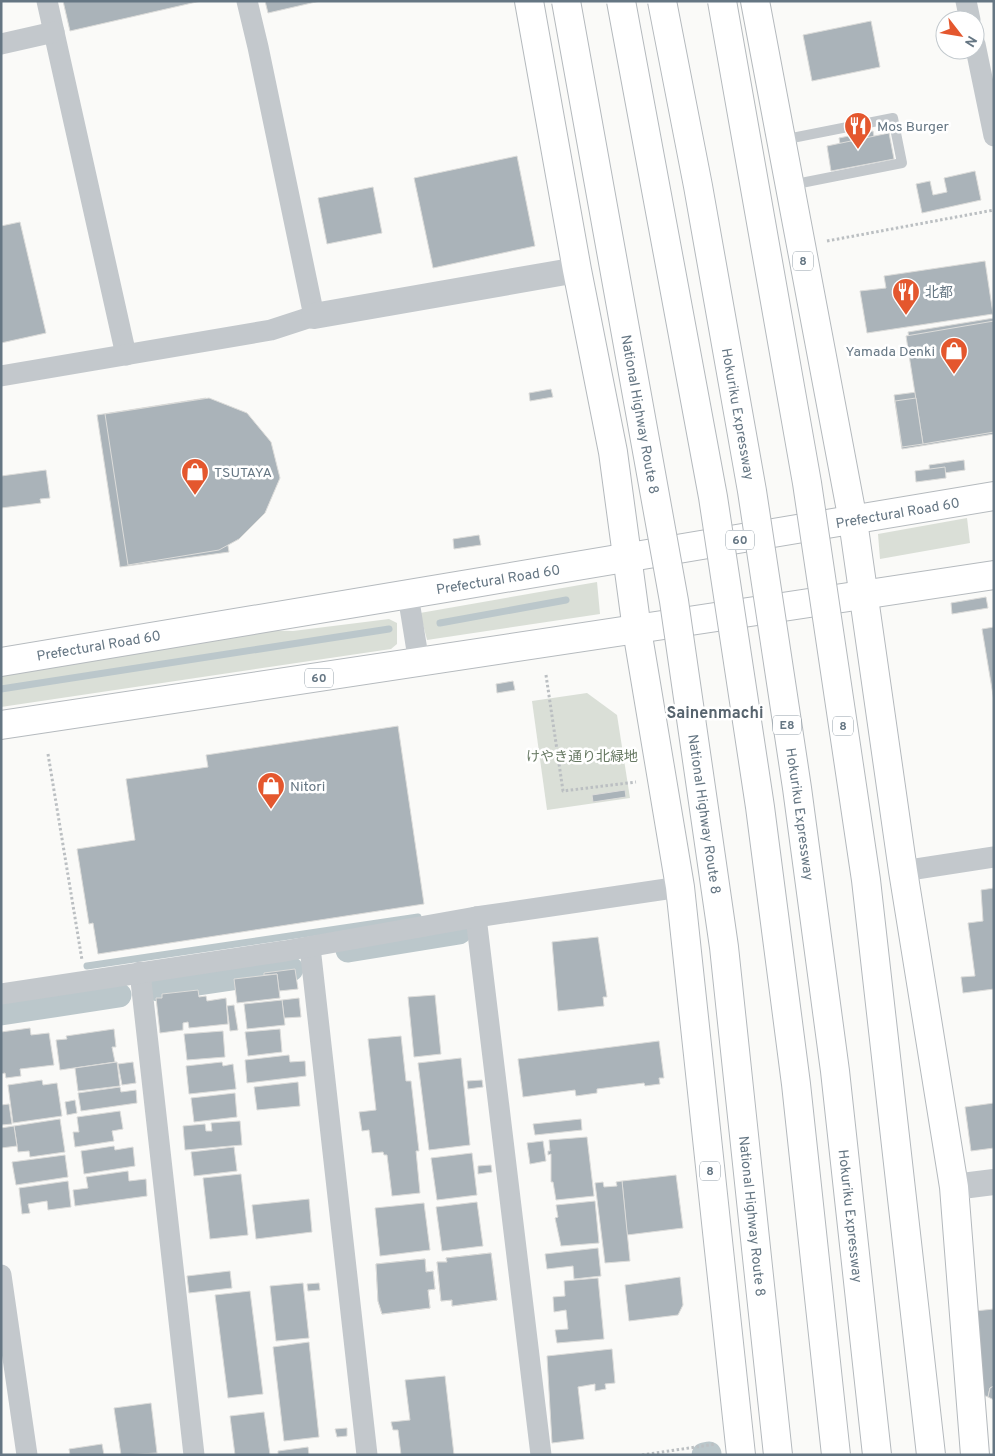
<svg xmlns="http://www.w3.org/2000/svg" width="995" height="1456" font-family="Overpass,'Noto Sans JP',sans-serif">
	<style>
		.green { fill: #dadfd7 }
		.lines { fill: none; stroke-linecap: round; stroke-linejoin: round }
		.stream { stroke: #bbc7cb; stroke-width: 7 }
		.canal { stroke: #bbc7cb; stroke-width: 25 }
		.building { fill: #aab3b9; stroke: #dcdcda }
		.primary-casing { stroke: #b5babe; stroke-width: 30 }
		.trunk-casing { stroke: #b4b9bd; stroke-width: 30 }
		.path { stroke: #bbbfc2; stroke-width: 3; stroke-dasharray: 2.5 2.5; stroke-linecap: butt }
		.service { stroke: #c3c8cc; stroke-width: 10 }
		.minor { stroke: #c3c8cc; stroke-width: 21 }
		.tertiary { stroke: #c3c8cc; stroke-width: 26 }
		.primary { stroke: #fff; stroke-width: 28 }
		.trunk { stroke: #fff; stroke-width: 28 }
		.trunk-bridge-casing { stroke: #b4b9bd; stroke-width: 30; stroke-linecap: butt }
		.motorway-bridge-casing { stroke: #b4b9bd; stroke-width: 30; stroke-linecap: butt }
		.trunk-bridge { stroke: #fff; stroke-width: 28 }
		.motorway-bridge { stroke: #fff; stroke-width: 28 }
		.labels { text-anchor: middle; stroke-width: 5; stroke-linejoin: round; paint-order: stroke }
		.shield { fill: #fff; stroke: #939fa8; stroke-width: 1 }
		.shield-label { font-size: 12px; font-weight: bold; fill: #657683 }
		.poi-label { font-size: 14px; fill: #657683; stroke: #fff; text-anchor: start }
		.street-label { font-size: 14px; fill: #657683; stroke: #fff }
		.park-label { font-size: 14px; fill: #687a64; stroke: #fff }
		.quarter-label { font-size: 16px; font-weight: bold; fill: #57646e; stroke: #fff }
	</style>
	<rect width="100%" height="100%" fill="#fafaf8"/>
	<g class="green">
		<polygon points="967,518 970,543 880,559 878,534"/>
		<polygon points="597,582 600,614 427,640 420,613"/>
		<polygon points="389,619 397,623 397,644 391,649 1,707 1,670 254,630 293,631"/>
		<polygon points="587,693 617,715 630,798 547,810 532,701"/>
	</g>
	<g class="lines">
		<g class="stream">
			<polyline points="440,623 566,600"/>
			<polyline points="1,689 389,629"/>
			<polyline points="87,966 418,917"/>
		</g>
		<g class="canal">
			<polyline points="348,950 459,932"/>
			<polyline points="158,989 291,969"/>
			<polyline points="1,1013 119,995"/>
			<polyline points="704,1455 709,1454"/>
		</g>
	</g>
	<g class="building">
		<polygon points="63,1 201,1 70,31"/>
		<polygon points="265,1 320,1 268,13"/>
		<polygon points="871,21 880,67 812,81 803,35"/>
		<polygon points="873,131 874,137 840,144 839,138"/>
		<polygon points="889,133 894,159 831,171 827,146"/>
		<polygon points="517,156 535,246 433,268 414,178"/>
		<polygon points="975,171 981,200 922,213 916,184 930,181 933,195 947,192 944,178"/>
		<polygon points="373,187 382,233 327,244 318,198"/>
		<polygon points="20,222 46,333 1,343 1,226"/>
		<polygon points="985,261 993,314 867,333 860,291 886,288 884,276"/>
		<polygon points="994,318 994,434 902,449 894,395 917,392 908,332"/>
		<polygon points="994,321 994,432 923,444 906,336"/>
		<polygon points="551,389 553,397 530,401 529,393"/>
		<polygon points="206,398 207,406 224,410 238,417 258,435 267,456 269,470 269,482 265,503 252,523 238,535 227,540 229,552 120,567 97,415"/>
		<polygon points="209,398 247,413 271,442 280,478 265,513 239,539 219,550 128,565 105,414"/>
		<polygon points="916,398 923,444 902,447 895,401"/>
		<polygon points="964,460 965,470 930,475 929,465"/>
		<polygon points="945,467 946,478 916,482 915,471"/>
		<polygon points="46,470 50,498 40,499 41,503 1,508 1,476"/>
		<polygon points="479,535 481,545 454,549 453,539"/>
		<polygon points="986,597 988,608 952,614 951,603"/>
		<polygon points="994,627 994,701 982,629"/>
		<polygon points="513,681 515,690 497,693 496,684"/>
		<polygon points="398,726 424,904 98,954 93,923 89,924 77,849 135,840 126,779 208,767 206,755"/>
		<polygon points="625,790 626,797 593,802 592,795"/>
		<polygon points="994,888 994,989 963,993 961,977 975,976 968,923 983,921 981,890"/>
		<polygon points="598,937 607,997 603,997 604,1006 558,1011 552,942"/>
		<polygon points="295,969 298,989 279,991 277,974 264,975 264,973"/>
		<polygon points="277,974 280,998 237,1003 234,979"/>
		<polygon points="198,990 199,997 206,996 207,1001 226,998 228,1024 189,1028 188,1022 183,1023 183,1030 160,1033 156,998 162,998 162,994"/>
		<polygon points="435,995 441,1054 414,1057 408,997"/>
		<polygon points="299,998 301,1017 284,1018 282,1000"/>
		<polygon points="282,1000 285,1025 247,1029 244,1004"/>
		<polygon points="234,1005 238,1030 230,1031 227,1006"/>
		<polygon points="30,1028 31,1035 49,1033 54,1065 20,1069 21,1076 6,1078 5,1073 1,1074 1,1032"/>
		<polygon points="114,1029 116,1047 112,1047 115,1062 60,1070 56,1040 67,1039 66,1036"/>
		<polygon points="280,1029 282,1052 248,1056 245,1032"/>
		<polygon points="223,1031 225,1057 187,1060 184,1034"/>
		<polygon points="401,1036 406,1081 411,1081 419,1151 416,1151 420,1193 392,1196 387,1155 384,1155 383,1152 372,1153 369,1130 362,1131 359,1112 376,1110 368,1039"/>
		<polygon points="659,1041 664,1078 659,1078 660,1084 645,1086 644,1083 597,1089 597,1093 576,1096 575,1090 523,1097 518,1059"/>
		<polygon points="289,1055 290,1062 305,1061 306,1076 247,1083 245,1060"/>
		<polygon points="461,1058 470,1145 429,1150 418,1063"/>
		<polygon points="117,1062 120,1086 78,1091 75,1068"/>
		<polygon points="133,1062 136,1083 122,1085 118,1064"/>
		<polygon points="222,1062 223,1066 233,1064 236,1089 189,1094 186,1066"/>
		<polygon points="42,1080 43,1085 57,1083 62,1116 13,1123 8,1085"/>
		<polygon points="482,1080 483,1087 468,1089 467,1081"/>
		<polygon points="298,1082 300,1106 257,1110 254,1087"/>
		<polygon points="120,1087 121,1092 136,1090 137,1103 81,1111 78,1093"/>
		<polygon points="235,1093 237,1117 194,1122 191,1098"/>
		<polygon points="75,1100 77,1113 67,1115 65,1102"/>
		<polygon points="994,1103 994,1148 971,1151 965,1107"/>
		<polygon points="9,1104 12,1124 1,1125 1,1105"/>
		<polygon points="120,1111 123,1129 112,1131 114,1141 75,1147 73,1132 79,1132 77,1117"/>
		<polygon points="60,1119 65,1152 30,1157 29,1151 18,1152 14,1126"/>
		<polygon points="581,1119 582,1130 535,1135 533,1124"/>
		<polygon points="240,1121 242,1145 185,1150 183,1126 205,1124 206,1131 212,1131 211,1123"/>
		<polygon points="14,1126 17,1146 1,1148 1,1128"/>
		<polygon points="587,1137 594,1196 556,1200 553,1182 551,1182 551,1154 548,1155 548,1151 550,1151 549,1140"/>
		<polygon points="543,1141 546,1161 530,1164 527,1143"/>
		<polygon points="114,1146 115,1150 133,1147 135,1166 84,1174 81,1151"/>
		<polygon points="234,1147 237,1171 194,1176 191,1152"/>
		<polygon points="472,1153 477,1195 437,1200 431,1158"/>
		<polygon points="65,1155 68,1177 16,1185 12,1162"/>
		<polygon points="491,1165 492,1172 478,1174 478,1166"/>
		<polygon points="128,1171 129,1181 146,1179 147,1196 75,1206 73,1190 88,1188 86,1177"/>
		<polygon points="241,1174 248,1235 210,1239 203,1178"/>
		<polygon points="676,1175 683,1228 627,1235 622,1181"/>
		<polygon points="68,1181 71,1207 48,1210 47,1201 28,1204 30,1213 22,1214 19,1188"/>
		<polygon points="622,1181 630,1261 605,1263 595,1183 603,1182 604,1187 617,1186 616,1182"/>
		<polygon points="309,1199 312,1232 256,1239 252,1205"/>
		<polygon points="595,1201 599,1243 561,1246 555,1218 558,1217 556,1205"/>
		<polygon points="477,1202 483,1246 442,1251 436,1207"/>
		<polygon points="424,1203 430,1250 380,1256 375,1208"/>
		<polygon points="598,1248 601,1276 574,1279 573,1266 547,1269 545,1254"/>
		<polygon points="491,1253 497,1300 452,1306 452,1300 441,1301 437,1262 447,1262 446,1258"/>
		<polygon points="491,1253 497,1300 452,1306 452,1300 441,1301 437,1262 447,1262 446,1258"/>
		<polygon points="425,1259 426,1272 433,1271 435,1289 428,1290 430,1308 382,1314 378,1301 376,1264"/>
		<polygon points="425,1259 426,1272 433,1271 435,1289 428,1290 430,1308 382,1314 378,1301 376,1264"/>
		<polygon points="230,1271 232,1288 189,1293 187,1276"/>
		<polygon points="680,1277 683,1305 678,1315 629,1321 625,1285"/>
		<polygon points="598,1278 604,1339 557,1343 555,1330 568,1329 566,1310 554,1312 553,1297 565,1296 564,1281"/>
		<polygon points="303,1283 309,1338 276,1341 270,1286"/>
		<polygon points="319,1283 320,1290 308,1291 307,1284"/>
		<polygon points="250,1291 263,1394 228,1398 215,1295"/>
		<polygon points="994,1309 994,1386 990,1388 988,1397 983,1395 975,1311"/>
		<polygon points="309,1342 319,1437 284,1441 273,1347"/>
		<polygon points="612,1349 615,1383 605,1384 606,1389 595,1391 595,1384 578,1387 584,1439 552,1443 547,1356"/>
		<polygon points="445,1376 454,1455 401,1455 398,1430 393,1430 391,1422 410,1420 405,1380"/>
		<polygon points="994,1386 994,1400 988,1397 990,1388"/>
		<polygon points="151,1403 157,1453 121,1455 114,1408"/>
		<polygon points="264,1412 270,1455 235,1455 230,1416"/>
		<polygon points="347,1428 347,1436 337,1437 335,1429"/>
		<polygon points="102,1444 104,1455 70,1455 69,1449"/>
		<polygon points="308,1447 309,1455 278,1455 278,1451"/>
	</g>
	<g class="lines">
		<defs>
			<g id="primary">
				<path id="s1" d="M1 662C332 605 663 554 994 496"/>
				<polyline points="1,725 994,575"/>
			</g>
			<g id="trunk">
				<polyline points="529,1 577,270 613,452 637,630 680,887 741,1455"/>
				<polyline points="755,1 853,521 903,871 954,1187 975,1455"/>
			</g>
		</defs>
		<use href="#primary" class="primary-casing"/>
		<use href="#trunk" class="trunk-casing"/>
		<g class="path">
			<polyline points="827,241 994,210"/>
			<polyline points="546,675 563,791 636,782"/>
			<polyline points="48,754 82,960"/>
			<polyline points="642,1455 716,1444"/>
		</g>
		<polyline class="service" points="782,140 893,118 902,163 791,185"/>
		<g class="minor">
			<polyline points="47,1 126,355"/>
			<polyline points="966,1 970,20"/>
			<polyline points="1,44 54,32"/>
			<polyline points="975,44 994,136"/>
			<polyline points="1,376 271,330 314,316 258,47 247,1"/>
			<polyline points="408,595 419,663"/>
			<polyline points="903,871 994,857"/>
			<polyline points="476,917 541,1455"/>
			<polyline points="310,947 367,1455"/>
			<polyline points="140,972 194,1455"/>
			<polyline points="1,994 285,951 476,917 680,887"/>
			<polyline points="1,1275 27,1455"/>
		</g>
		<g class="tertiary">
			<polyline points="314,316 577,270"/>
			<polyline points="954,1187 994,1182"/>
		</g>
		<use href="#primary" class="primary"/>
		<use href="#trunk" class="trunk"/>
		<defs>
			<g id="trunk-bridge">
				<path id="s2" d="M566 1 674 601 724 947 778 1455"/>
				<polyline points="722,1 807,483 866,880 931,1455"/>
			</g>
			<g id="motorway-bridge">
				<polyline points="621,1 713,497 760,807 796,1084 836,1455"/>
				<path id="s3" d="M662 1 698 186 752 491 797 788 835 1071 877 1455"/>
			</g>
		</defs>
		<use href="#trunk-bridge" class="trunk-bridge-casing"/>
		<use href="#motorway-bridge" class="motorway-bridge-casing"/>
		<use href="#trunk-bridge" class="trunk-bridge"/>
		<use href="#motorway-bridge" class="motorway-bridge"/>
	</g>
	<defs>
		<symbol id="restaurant-pin" viewBox="-11 -11 22 30"><path d="M0 17L-7.5 6A9.5 9.5 0 1 1 7.5 6Z" fill="#e4572e" stroke="#fff"/><path d="M-5-6h1v4h1v-4h1v4h1v-4h1v5L-1.5 .5V6h-2V.5L-5-1ZM5-6V6H3V1.5H1.5Q1.5-4 5-6Z" fill="#fff"/></symbol>
		<symbol id="shop-pin" viewBox="-11 -11 22 30"><path d="M0 17L-7.5 6A9.5 9.5 0 1 1 7.5 6Z" fill="#e4572e" stroke="#fff"/><path d="M-5-2.5h2.3a2.7 3.5 0 0 1 5.4 0H5L5.5 6h-11ZM-1.5-2.5h3a1.5 2.3 0 0 0-3 0Z" fill="#fff"/></symbol>
	</defs>
	<g fill-rule="evenodd">
		<use href="#restaurant-pin" x="842" y="110" width="32" height="43"/>
		<use href="#restaurant-pin" x="890" y="276" width="32" height="43"/>
		<use href="#shop-pin" x="938" y="335" width="32" height="43"/>
		<use href="#shop-pin" x="179" y="456" width="32" height="43"/>
		<use href="#shop-pin" x="255" y="770" width="32" height="43"/>
	</g>
	<g class="labels">
		<g class="shield">
			<rect x="793" y="251.5" width="20" height="19" rx="4"/>
			<rect x="726" y="530.5" width="28" height="19" rx="4"/>
			<rect x="305" y="668.5" width="28" height="19" rx="4"/>
			<rect x="773" y="715.5" width="28" height="19" rx="4"/>
			<rect x="833" y="716.5" width="20" height="19" rx="4"/>
			<rect x="700" y="1161.5" width="20" height="19" rx="4"/>
		</g>
		<g class="shield-label">
			<text x="803" y="265">8</text>
			<text x="740" y="544">60</text>
			<text x="319" y="682">60</text>
			<text x="787" y="729">E8</text>
			<text x="843" y="730">8</text>
			<text x="710" y="1175">8</text>
		</g>
		<g class="poi-label">
			<text x="877" y="131">Mos Burger</text>
			<text x="925" y="297">北都</text>
			<text x="935" y="356" text-anchor="end">Yamada Denki</text>
			<text x="214" y="477">TSUTAYA</text>
			<text x="290" y="791">Nitori</text>
		</g>
		<g class="street-label">
			<text dy="5" stroke="none"><textPath href="#s2" startOffset="420">National Highway Route 8</textPath></text>
			<text dy="5" stroke="none"><textPath href="#s3" startOffset="420">Hokuriku Expressway</textPath></text>
			<text dy="5" stroke="none"><textPath href="#s1" startOffset="909">Prefectural Road 60</textPath></text>
			<text dy="5" stroke="none"><textPath href="#s1" startOffset="504">Prefectural Road 60</textPath></text>
			<text dy="5" stroke="none"><textPath href="#s1" startOffset="99">Prefectural Road 60</textPath></text>
			<text dy="5" stroke="none"><textPath href="#s2" startOffset="825">National Highway Route 8</textPath></text>
			<text dy="5" stroke="none"><textPath href="#s3" startOffset="825">Hokuriku Expressway</textPath></text>
			<text dy="5" stroke="none"><textPath href="#s2" startOffset="1230">National Highway Route 8</textPath></text>
			<text dy="5" stroke="none"><textPath href="#s3" startOffset="1230">Hokuriku Expressway</textPath></text>
		</g>
		<g class="park-label">
			<text x="582" y="761">けやき通り北緑地</text>
		</g>
		<g class="quarter-label">
			<text x="715" y="718">Sainenmachi</text>
		</g>
	</g>
	<rect width="995" height="1456" fill="none" stroke="#657683" stroke-width="5"/>
	<g transform="translate(960 35) rotate(121)"><circle r="24" fill="#ffffff" stroke="#c1c8cd"/>
	<path d="M0-4L9 19L0 12L-9 19Z" fill="#e4572e"/>
	<text y="-8" font-size="14" font-weight="bold" text-anchor="middle" fill="#657683">N</text>
	</g>
</svg>
